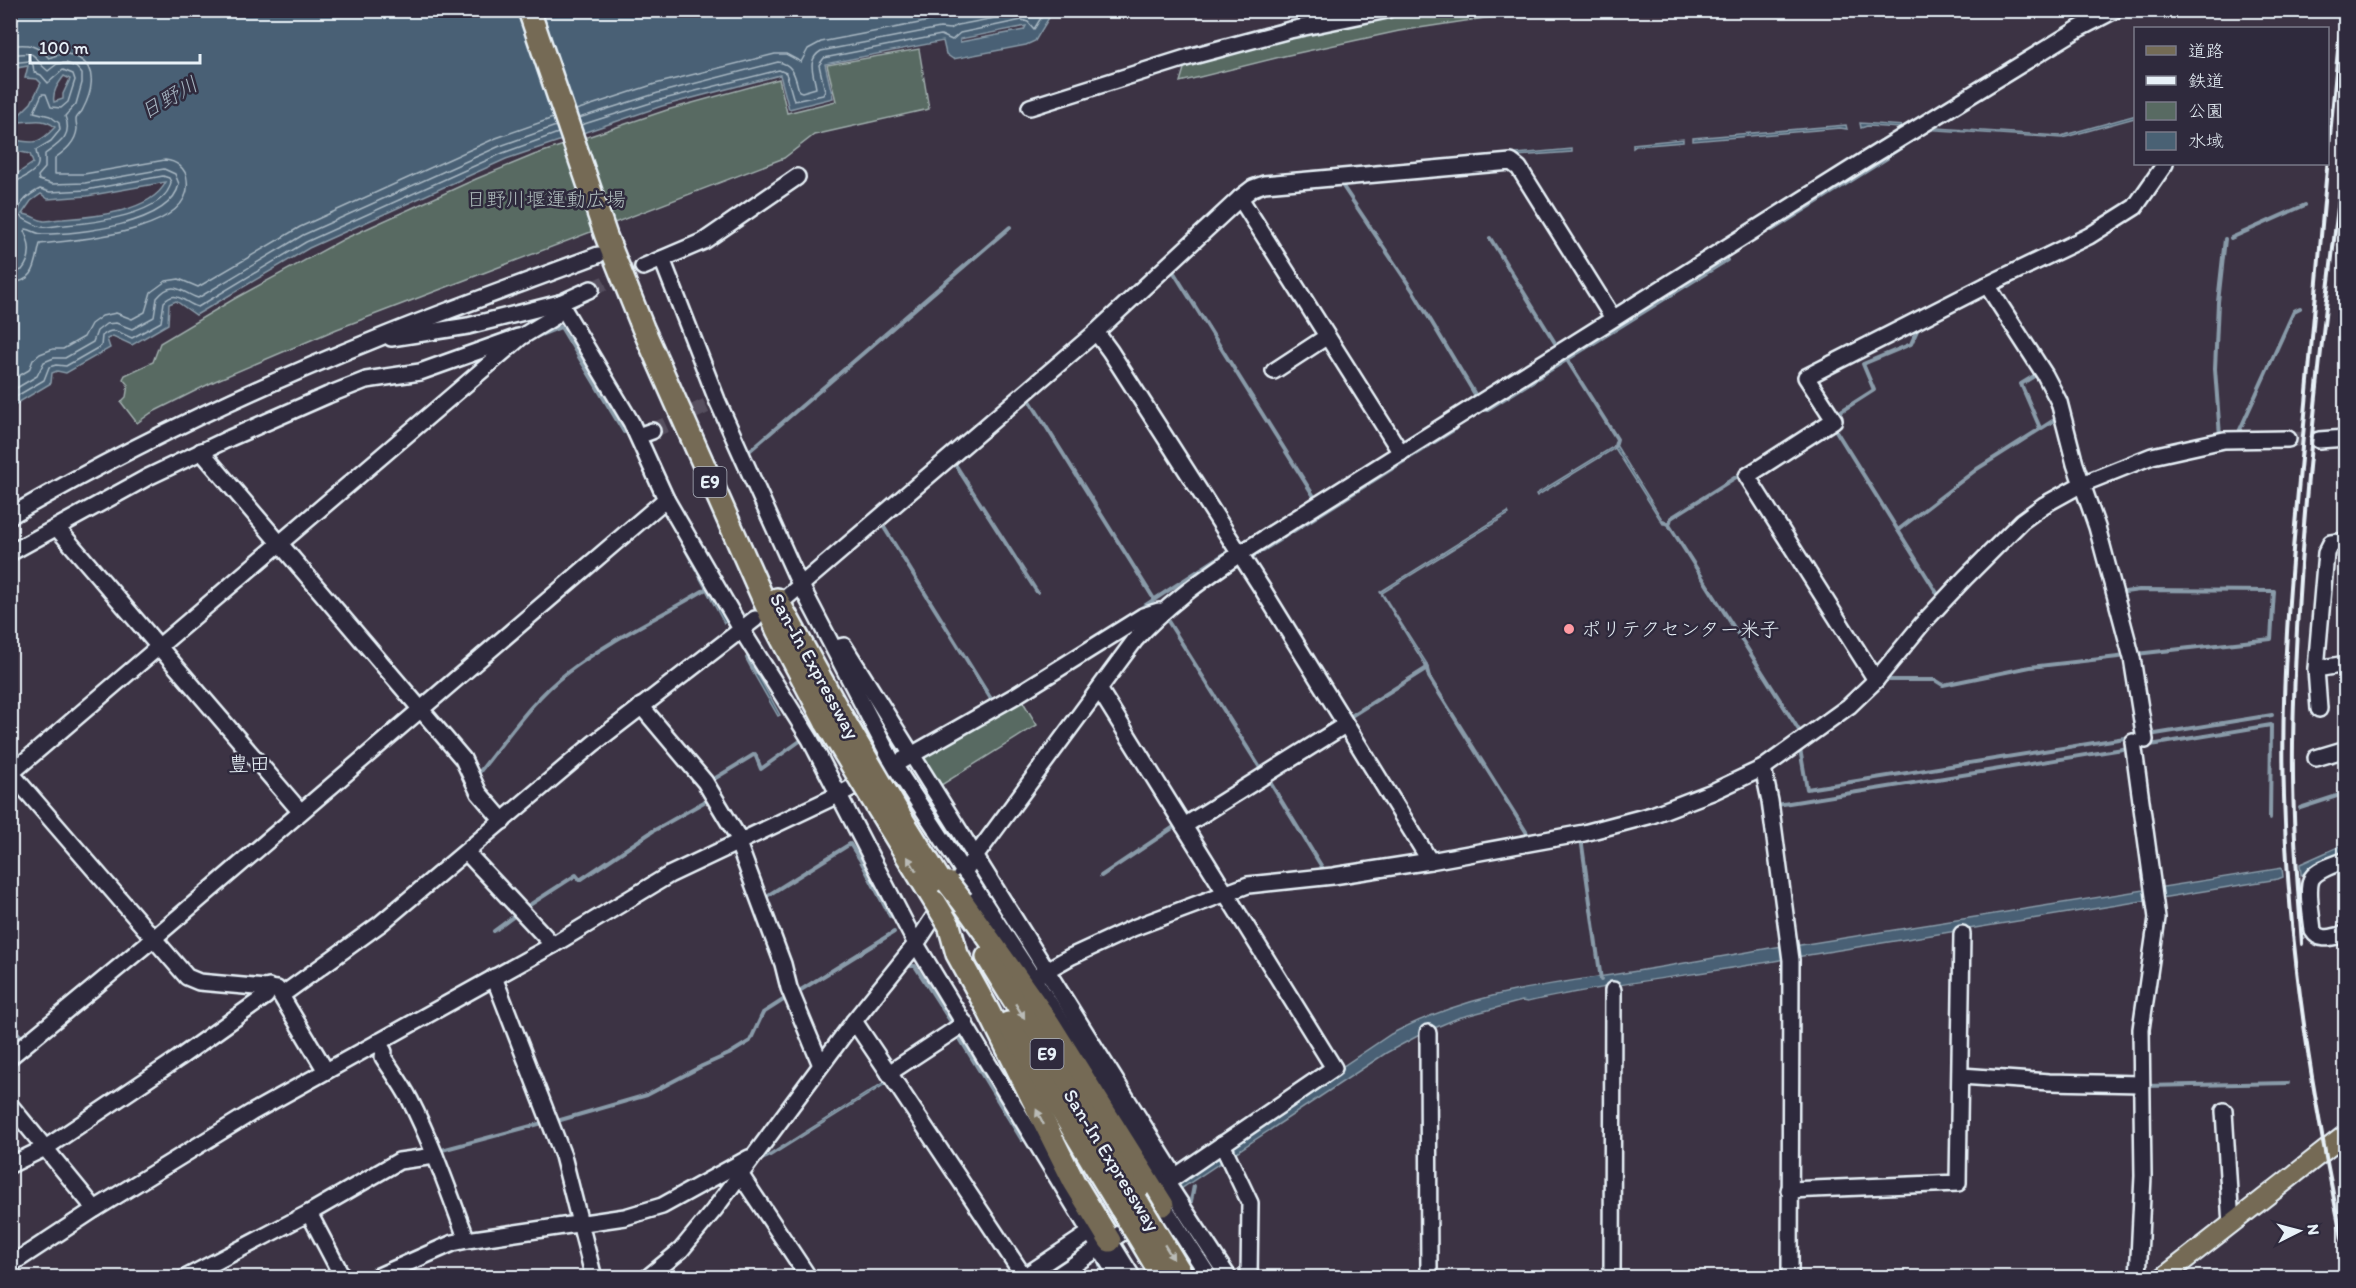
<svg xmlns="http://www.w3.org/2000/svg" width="2356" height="1288" font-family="Itim,'Klee One',sans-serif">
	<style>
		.green { fill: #586a62; stroke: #a0aead; stroke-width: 1.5 }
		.water { fill: #496174; stroke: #899ba9; stroke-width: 1.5; fill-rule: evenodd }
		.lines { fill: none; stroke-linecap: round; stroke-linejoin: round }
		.shore { stroke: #a8b7c3; stroke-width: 1.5 }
		.stream { stroke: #899ba9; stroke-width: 4 }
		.minor-tunnel { stroke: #56505f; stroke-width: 15; stroke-dasharray: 15 8; stroke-linecap: butt }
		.minor-casing { stroke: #e8f1f8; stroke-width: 20 }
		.major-casing { stroke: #e8f1f8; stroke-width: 22 }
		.highway-casing { stroke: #e8f1f8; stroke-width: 26 }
		.minor { stroke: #2f2a3d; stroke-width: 15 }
		.major { stroke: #746b55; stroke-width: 18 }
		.highway { stroke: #746b55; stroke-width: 21 }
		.rail { stroke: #e8f1f8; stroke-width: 4 }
		.highway-bridge-casing { stroke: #e8f1f8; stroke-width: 26; stroke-linecap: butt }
		.highway-bridge { stroke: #746b55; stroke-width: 21 }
		.oneway { fill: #babbb7 }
		.poi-dot { fill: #ff9aa2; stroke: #2f2a3d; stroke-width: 2 }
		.labels { text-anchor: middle; stroke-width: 5; stroke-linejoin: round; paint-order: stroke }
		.shield { fill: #2f2a3d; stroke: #b0b5c0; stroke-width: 1.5 }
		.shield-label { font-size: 18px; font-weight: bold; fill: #e8f1f8 }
		.park-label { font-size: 20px; fill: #aebbbc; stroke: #2f2a3d }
		.poi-label { font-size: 20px; fill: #e8f1f8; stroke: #2f2a3d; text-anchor: start }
		.street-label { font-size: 20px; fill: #e8f1f8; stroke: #2f2a3d }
		.water-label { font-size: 21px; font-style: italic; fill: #a8b7c3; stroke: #2f2a3d }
		.neighbourhood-label { font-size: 21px; fill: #e8f1f8; stroke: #2f2a3d }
	</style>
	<rect width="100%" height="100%" fill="#3c3344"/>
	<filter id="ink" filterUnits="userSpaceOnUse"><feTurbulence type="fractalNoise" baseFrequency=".0167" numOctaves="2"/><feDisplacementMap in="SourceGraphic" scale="12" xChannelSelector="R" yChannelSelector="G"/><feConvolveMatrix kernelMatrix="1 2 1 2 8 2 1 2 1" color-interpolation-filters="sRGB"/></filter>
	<g filter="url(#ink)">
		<g class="green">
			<polygon points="1408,10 1531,11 1399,31 1284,56 1180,82 1186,62 1380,15"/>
			<polygon points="919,49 929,109 814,135 784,158 337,329 215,381 151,413 137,423 121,402 126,397 128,385 123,379 125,375 153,362 160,343 234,299 344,239 476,179 534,155 667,110 779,79 787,113 836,101 827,65"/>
			<polygon points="1020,697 1037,725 935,789 916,759"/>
		</g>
		<g class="water">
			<path d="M11 11H1053L1035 41 1026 45 953 59 946 54 943 41 825 64 833 98 789 109 780 75 662 106 506 159 309 248 196 315 176 301 169 304 168 324 132 345 113 336 107 339 110 348 66 373 57 371 52 373 51 383 11 407 10 265C16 256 20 245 11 238V178L33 163 30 154 11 150V139C33 144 39 145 55 127 42 117 33 122 18 122L16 118 31 103 41 83 37 79 25 78 28 66 11 69ZM1026 26 1024 30 960 42V39ZM64 76 70 79 63 94V99L54 102C52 92 58 84 64 76ZM166 182C151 212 93 217 63 219 57 219 50 221 44 221 36 220 31 214 22 214L31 201 41 194 48 199 87 196Z"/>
			<polygon points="2136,115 2135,118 2062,138 1907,128 1870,151 1869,149 1902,128 1867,126 1861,128 1860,123 2061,136"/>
			<polygon points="1846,125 1847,129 1840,128 1693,141 1693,138"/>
			<polygon points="1683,139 1683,142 1636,146 1633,148 1633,144"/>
			<polygon points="1572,149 1572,152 1392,165"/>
			<polygon points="592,370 632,438 658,498 422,701 419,700 655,497 630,438 590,372"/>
			<polygon points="1616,445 1665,524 1663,524 1615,448 1537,496 1536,494"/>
			<polygon points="664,507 727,622 724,623 662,508"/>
			<polygon points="1508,512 1509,514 1382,593 1427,664 1427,668 1380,592"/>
			<polygon points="754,668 780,715 778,716 751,669"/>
			<polygon points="2345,844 2345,855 2301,875 2300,864"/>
			<path d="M2282 868 2283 877 2278 879 1796 957C1707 974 1616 982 1527 1002L1522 1001 1458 1018 1425 1032 1386 1053 1048 1277 1029 1278 1391 1034C1469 993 1539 986 1624 973 1677 965 1730 955 1782 946H1794Z"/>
			<polygon points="889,1079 890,1081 769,1157 732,1174 683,1201 630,1219 769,1155"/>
		</g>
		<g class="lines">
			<g class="shore">
				<path d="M10 46C28 43 37 45 49 58 60 53 69 52 80 59 98 70 91 94 83 109 82 113 76 116 76 120 76 123 77 126 77 129 76 142 65 151 55 158V174H84L165 160C176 161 186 168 187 180 195 233 73 240 40 244 35 262 37 282 10 283"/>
				<path d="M10 55C43 50 29 57 48 71L57 64 66 63 76 67 82 74V83L76 104 65 116C73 136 60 143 45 154V168L38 176 39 180 52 184 85 183 164 169 175 174 179 184C171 225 77 234 43 234 37 234 32 230 26 229L24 231C31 245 32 258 22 270L10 274"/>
				<path d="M10 63 30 61 33 65 34 72 41 75 48 83 63 70 73 74 75 80 68 102 61 108 51 107 46 94H42L34 112 50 116 59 123 60 130 51 141 36 150C36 154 39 160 38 164 37 172 17 182 10 183"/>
				<polyline points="576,110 655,84 775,54 786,54 801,62 808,49 821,42 987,10"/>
				<path d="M579 118 658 93 778 62C794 64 795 77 799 91L802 92 816 88C814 74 806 60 821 51L940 28 950 29 958 25 1021 13 1034 15 1038 10"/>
				<polyline points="581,125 660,100 779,70 786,73 794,101 823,95 825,91 819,65 824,58 941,35 952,40 960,33 1022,20 1028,22 1034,29 1046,10"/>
				<path d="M163 176 169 178 171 182C166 215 91 223 65 225 58 225 49 228 42 227 37 226 20 218 18 214 19 202 30 194 40 189L50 192 86 190Z"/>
				<polyline points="10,381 29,370 33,360 40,354 53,349 63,349 84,337 91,324 102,316 116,313 132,319 145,312 151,292 166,281 179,279 198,287 300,227 496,138 553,118"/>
				<path d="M10 392 37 376 44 362 54 358H65L93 342 97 331 106 324 116 323 132 329 154 317 157 298C173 278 182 293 198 298L303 235 500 146 556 126"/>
				<path d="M10 400 44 380 49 367 56 365 66 366 101 346 102 336C113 326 120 333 132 338L161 322 164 302C177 289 184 303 198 307L306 242 503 153 558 133"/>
			</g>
			<g class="stream">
				<polyline points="1891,154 1930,129"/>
				<polyline points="1340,182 1413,291 1476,396"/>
				<polyline points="1772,230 1887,158"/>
				<polyline points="1490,238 1557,346"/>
				<polyline points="2231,238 2305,205"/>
				<polyline points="1171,268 1315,498"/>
				<polyline points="2339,294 2346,292"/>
				<polyline points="533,338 561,327 624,432"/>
				<polyline points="1567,360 1617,439 1615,446"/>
				<polyline points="2039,373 2021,384 2040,428"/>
				<polyline points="1027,396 1154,599"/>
				<polyline points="1486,410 1727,260"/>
				<polyline points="1838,413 1874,390 1863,364 1911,344 1919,326"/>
				<polyline points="1445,416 1477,396"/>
				<polyline points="1833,426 1937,593"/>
				<polyline points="2238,434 2294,311 2300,308"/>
				<polyline points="2220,436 2215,369 2218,302 2225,239"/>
				<polyline points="1401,443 1428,426"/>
				<polyline points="747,453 1010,227"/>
				<polyline points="953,461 1037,592"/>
				<polyline points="1366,465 1388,452"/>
				<polyline points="1288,515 1330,488"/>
				<polyline points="880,521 991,699"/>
				<polyline points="1663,521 1669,525 1671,518 1744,472"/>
				<polyline points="1669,525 1802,735"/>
				<polyline points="1898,530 1977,469 2059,417"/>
				<polyline points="1239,545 1281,519"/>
				<polyline points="1252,557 1455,429"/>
				<polyline points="1227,572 1240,564"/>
				<polyline points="2118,593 2139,590 2274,591 2271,639 2136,654"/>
				<polyline points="1168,616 1166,618 1262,771"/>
				<polyline points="1115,625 1229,551"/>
				<polyline points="747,658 755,673"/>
				<polyline points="1426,665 1429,677 1530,838"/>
				<polyline points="1885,677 1886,680 1935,680 1943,685 2030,667 2127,656"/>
				<polyline points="1348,718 1427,668"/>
				<polyline points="2149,735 2272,715"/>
				<polyline points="1800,749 1807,789 2131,737"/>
				<polyline points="2142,754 2141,750 2144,746 2271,725 2270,819"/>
				<path d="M477 775C505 741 532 699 568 672 611 639 660 617 706 589"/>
				<polyline points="1268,779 1325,872"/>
				<polyline points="709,782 755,754 761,769 800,741"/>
				<polyline points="1777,805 2129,748"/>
				<polyline points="2300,808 2346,793"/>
				<polyline points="1581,838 1601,980"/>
				<polyline points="1101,876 1177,825"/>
				<polyline points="762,899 850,844 861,861 890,916"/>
				<polyline points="528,906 576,875 580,880 653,831 711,798"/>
				<polyline points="494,931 517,914"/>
				<polyline points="903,966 915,966 953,1025"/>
				<polyline points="796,993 894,932"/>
				<polyline points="10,1026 25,1040"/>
				<polyline points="954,1036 959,1037 1022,1140"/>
				<polyline points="2145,1086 2288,1083"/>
				<polyline points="557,1121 647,1095 702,1066 729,1054 750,1041 763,1013 788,997"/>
				<polyline points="442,1150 546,1122"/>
				<polyline points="1192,1209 1190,1206 1194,1186"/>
				<polyline points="1100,1265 1107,1278"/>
			</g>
			<g class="minor-tunnel">
				<polyline points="591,289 643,267"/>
				<polyline points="652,431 706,406"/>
				<polyline points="2288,439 2319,440"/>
			</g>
			<defs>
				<g id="minor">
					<polyline points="1030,107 1189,57 1290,30 1387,10"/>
					<polyline points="662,259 717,400 796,576 894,765 1229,1278"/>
					<polyline points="643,267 704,241 797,177"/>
					<polyline points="1987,285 2045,375 2059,402 2075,464 2097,527 2132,658 2145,740"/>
					<polyline points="560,303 631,422 666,499 741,629 810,739 916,944 1118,1278"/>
					<polyline points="1096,332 1110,351 1263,590 1430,861"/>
					<polyline points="391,338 468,326 560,303 591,289"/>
					<polyline points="1274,371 1326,337"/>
					<polyline points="638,436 652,431"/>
					<polyline points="2319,440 2346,438"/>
					<polyline points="201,451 463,759 479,793 503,821"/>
					<polyline points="1401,453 1240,198 1253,188 1264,184 1511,162 1519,168 1613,318"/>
					<path d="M10 516C127 448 251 389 376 339 449 309 524 283 598 255"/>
					<polyline points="57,528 300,811"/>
					<polyline points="10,553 148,477 230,438 328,395 366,380 420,372 518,337"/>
					<polyline points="787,597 1096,332 1240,198"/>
					<polyline points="840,647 844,646 1175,1176"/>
					<polyline points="2316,669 2346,664"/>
					<polyline points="1876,680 1747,476 1834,420 1806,377 1987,285 2089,236 2135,207 2165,164"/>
					<polyline points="1099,689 1334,1068 1166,1183"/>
					<polyline points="641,706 705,782 741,842"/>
					<polyline points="2319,709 2316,669 2326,553 2331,543 2346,541"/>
					<polyline points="2133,742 2157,918 2141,1029 2143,1176 2138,1278"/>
					<polyline points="2316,758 2346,749"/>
					<polyline points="1763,768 1770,801 1791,960 1790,1278"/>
					<polyline points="10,772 187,977 199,982 277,989 326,1071"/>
					<polyline points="10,774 521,337 554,317 560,303"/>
					<polyline points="1184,826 1345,725"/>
					<polyline points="738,843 783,964 789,988 821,1065"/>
					<polyline points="467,853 553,945"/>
					<path d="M2346 860C2336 864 2318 869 2312 878 2306 888 2312 918 2313 931 2320 943 2334 936 2346 934"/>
					<polyline points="494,977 563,1156 594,1278"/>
					<polyline points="1033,978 1070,957 1133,928 1248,885 1333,876 1430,861 1584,833 1652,815 1712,792 1763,768 1849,706 1876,680 1922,624 1965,578 2022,521 2044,505 2082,484 2152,456 2224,440 2288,439"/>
					<polyline points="282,995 380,924 593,744 755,619"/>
					<polyline points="854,1021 889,1073 965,1023"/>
					<polyline points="1428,1033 1429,1278"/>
					<path d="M378 1042 384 1052 383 1057C392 1071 403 1086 410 1100 433 1145 449 1193 467 1240"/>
					<polyline points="10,1057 154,938 666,499"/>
					<polyline points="889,1073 1025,1278"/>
					<polyline points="1961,1076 2049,1082 2141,1084"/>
					<polyline points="10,1105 95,1209"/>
					<polyline points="2224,1111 2231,1225"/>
					<polyline points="1222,1144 1250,1203 1249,1278"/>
					<polyline points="10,1165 47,1147 179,1058 266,996 269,987"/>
					<polyline points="740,1174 809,1278"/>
					<polyline points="1789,1190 1958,1183 1962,934"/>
					<polyline points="1163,1205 1210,1278"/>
					<polyline points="1110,1241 1133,1278"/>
					<polyline points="10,1265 95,1209 251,1113 553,945 669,875 840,794 894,765 1015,696 1143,616 1159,611"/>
					<polyline points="185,1278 309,1213"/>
					<polyline points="343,1278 309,1213 399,1161 435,1156"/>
					<polyline points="374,1278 453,1243 467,1240 625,1217 662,1206 749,1158"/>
					<path d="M647 1278 681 1250 714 1210 854 1021 916 944 963 873 1135 640C1166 605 1201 581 1238 555L1867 159 2080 28 2115 10"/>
					<polyline points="1022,1278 1085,1236"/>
					<polyline points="1054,1278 1138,1222"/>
					<polyline points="1612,1278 1613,990"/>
				</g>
				<polyline id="major" points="2162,1278 2346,1134"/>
				<g id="highway">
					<polyline points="529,10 606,236 643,328 777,630 826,723"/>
					<polyline points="777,599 841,715"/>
					<polyline points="901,817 945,888"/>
					<polyline points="888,825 935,902"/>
					<polyline points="962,901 1049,1023 1163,1205"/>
					<polyline points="949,925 957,954 988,1010 1074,1182 1110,1241"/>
					<polyline points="987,957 1137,1200"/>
					<polyline points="1008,1023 1121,1209"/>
					<polyline points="1153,1227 1184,1278"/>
					<polyline points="1138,1236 1163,1278"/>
				</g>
			</defs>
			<use href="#minor" class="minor-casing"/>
			<use href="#major" class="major-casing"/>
			<use href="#highway" class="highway-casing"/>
			<use href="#minor" class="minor"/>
			<use href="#major" class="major"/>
			<use href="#highway" class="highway"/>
			<g class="rail">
				<path d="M2342 10C2328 148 2317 287 2304 425 2293 548 2280 672 2284 796 2288 952 2314 1105 2346 1258"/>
				<path d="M2302 944C2297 877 2292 811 2293 744 2296 543 2321 342 2346 143"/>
			</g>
			<defs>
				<g id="highway-bridge">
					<polyline points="841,715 901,817"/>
					<polyline points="826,723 888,825"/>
					<polyline points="948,883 962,901"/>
					<polyline points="935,902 949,925"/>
					<polyline points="1137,1200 1153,1227"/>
					<polyline points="1121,1209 1138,1236"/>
				</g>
			</defs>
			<use href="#highway-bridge" class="highway-bridge-casing"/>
			<use href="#highway-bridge" class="highway-bridge"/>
		</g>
		<defs><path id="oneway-solid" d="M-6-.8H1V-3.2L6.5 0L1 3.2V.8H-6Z" transform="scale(1.5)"/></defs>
		<g class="oneway">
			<use href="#oneway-solid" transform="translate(912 864) rotate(-121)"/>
			<use href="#oneway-solid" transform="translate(1020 1011) rotate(58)"/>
			<use href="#oneway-solid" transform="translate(1040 1117) rotate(-116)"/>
			<use href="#oneway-solid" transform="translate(1169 1252) rotate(58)"/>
		</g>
	</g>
	<circle class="poi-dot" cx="1569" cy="629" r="6"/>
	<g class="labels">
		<g class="shield">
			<rect x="693.5" y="467" width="33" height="30" rx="4.5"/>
			<rect x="1030.5" y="1039" width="33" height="30" rx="4.5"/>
		</g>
		<g class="shield-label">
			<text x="710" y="488">E9</text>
			<text x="1047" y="1060">E9</text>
		</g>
		<g class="park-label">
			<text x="546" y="206">日野川堰運動広場</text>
		</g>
		<g class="poi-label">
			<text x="1581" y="636">ポリテクセンター米子</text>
		</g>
		<g class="street-label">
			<text transform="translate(815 666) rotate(61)" y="7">San-In Expressway</text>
			<text transform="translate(1112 1160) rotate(58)" y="7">San-In Expressway</text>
		</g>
		<g class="water-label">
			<text transform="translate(169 98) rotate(-30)" y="7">日野川</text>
		</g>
		<g class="neighbourhood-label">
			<text x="249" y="771">豊田</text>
		</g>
	</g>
	<rect width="2356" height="1288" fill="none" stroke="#2f2a3d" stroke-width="36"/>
	<rect x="18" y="18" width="2320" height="1252" fill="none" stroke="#e8f1f8" stroke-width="2" filter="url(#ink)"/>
	<rect x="2134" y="27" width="195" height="138" fill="#2f2a3d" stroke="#797a88" stroke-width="1.5"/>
	<rect x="2146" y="46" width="30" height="9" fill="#746b55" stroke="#797a88" stroke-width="1.5"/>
	<text x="2188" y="57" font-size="18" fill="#e8f1f8">道路</text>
	<rect x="2146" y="76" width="30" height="9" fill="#e8f1f8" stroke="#797a88" stroke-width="1.5"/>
	<text x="2188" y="87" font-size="18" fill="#e8f1f8">鉄道</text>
	<rect x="2146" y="102" width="30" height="18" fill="#586a62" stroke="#797a88" stroke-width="1.5"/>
	<text x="2188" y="117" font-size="18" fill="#e8f1f8">公園</text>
	<rect x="2146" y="132" width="30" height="18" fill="#496174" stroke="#797a88" stroke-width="1.5"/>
	<text x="2188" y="147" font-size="18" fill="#e8f1f8">水域</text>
	<g transform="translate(2299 1231) rotate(84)" stroke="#2f2a3d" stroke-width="4.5" paint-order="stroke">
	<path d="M0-4.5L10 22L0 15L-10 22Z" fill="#e8f1f8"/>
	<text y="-9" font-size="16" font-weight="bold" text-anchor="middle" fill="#e8f1f8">N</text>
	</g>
	<path d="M30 54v9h170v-9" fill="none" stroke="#e8f1f8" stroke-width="3"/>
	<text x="39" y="54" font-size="18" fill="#e8f1f8" stroke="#2f2a3d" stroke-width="4.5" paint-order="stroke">100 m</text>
</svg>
